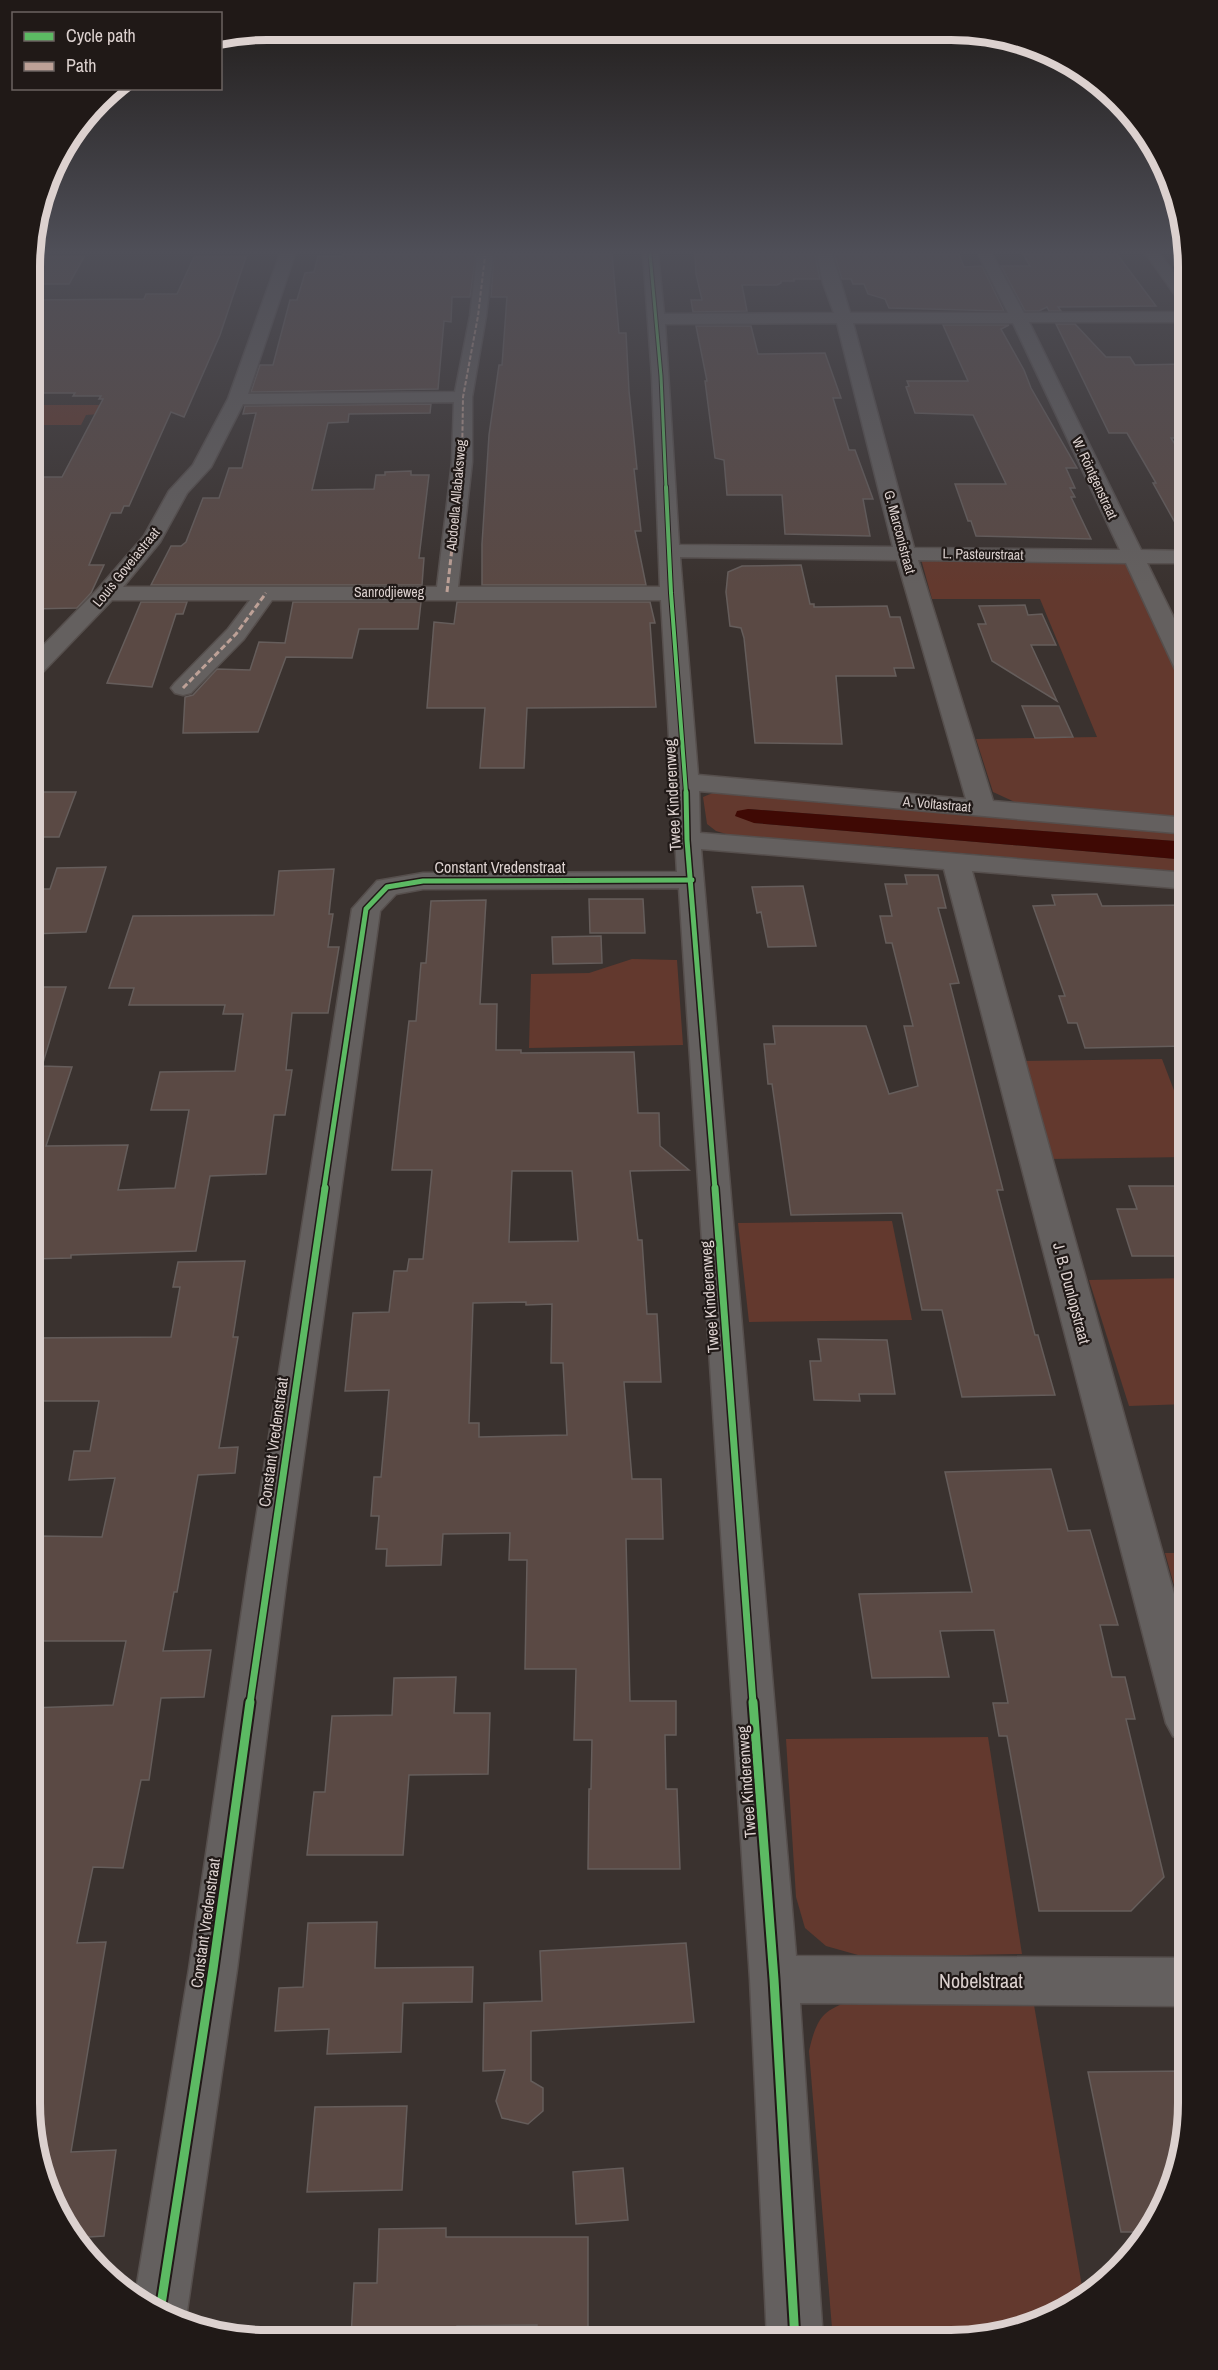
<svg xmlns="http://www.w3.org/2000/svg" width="1218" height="2370" font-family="'Archivo Narrow',sans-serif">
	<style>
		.green { fill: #63392e }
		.water { fill: #3f0904 }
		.building { fill: #5a4944; stroke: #655d5b; stroke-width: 1.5; fill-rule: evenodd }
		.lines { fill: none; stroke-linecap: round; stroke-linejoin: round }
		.minor-casing { stroke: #564f4d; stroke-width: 3 }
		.minor { fill: #64605f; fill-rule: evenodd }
		.quiet-far1 { stroke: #bda197; stroke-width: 2; stroke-dasharray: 4.5 2; stroke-linecap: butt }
		.quiet { stroke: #bda197; stroke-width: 3; stroke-dasharray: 6 3; stroke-linecap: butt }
		.cycleway-far4-casing { stroke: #201917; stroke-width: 5 }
		.cycleway-far3-casing { stroke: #201917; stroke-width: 6 }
		.cycleway-far2-casing { stroke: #201917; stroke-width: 8 }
		.cycleway-far1-casing { stroke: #201917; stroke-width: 10 }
		.cycleway-casing { stroke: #201917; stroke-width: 13 }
		.cycleway-far4 { stroke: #5cba63; stroke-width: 3 }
		.cycleway-far3 { stroke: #5cba63; stroke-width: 4 }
		.cycleway-far2 { stroke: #5cba63; stroke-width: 5 }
		.cycleway-far1 { stroke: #5cba63; stroke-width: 7 }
		.cycleway { stroke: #5cba63; stroke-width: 9 }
		.labels { text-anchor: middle; stroke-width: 4.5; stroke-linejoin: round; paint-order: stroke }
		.far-street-label { font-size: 14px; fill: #dcd1cf; stroke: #201917 }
		.street-label { font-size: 16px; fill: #dcd1cf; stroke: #201917 }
		.near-street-label { font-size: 20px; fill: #dcd1cf; stroke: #201917 }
		.rim { fill: none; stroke: #dcd1cf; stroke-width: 8 }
	</style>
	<rect width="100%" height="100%" fill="#3a322f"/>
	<g class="green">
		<polygon points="32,405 105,405 100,414 86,415 81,425 32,425"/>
		<polygon points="921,559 1124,562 1130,566 1188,688 1188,819 1019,804 993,792 976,739 1097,737 1040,599 932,599"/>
		<polygon points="715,792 1188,831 1188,842 749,809 754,823 1188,860 1188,873 892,847 733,836 716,831 707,824 703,797"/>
		<polygon points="632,959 677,960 683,1045 529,1048 531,974 589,973"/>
		<polygon points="1162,1059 1188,1127 1188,1157 1049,1159 1021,1061"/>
		<polygon points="892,1221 912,1320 749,1322 738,1223"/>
		<polygon points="1188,1278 1188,1404 1129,1406 1089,1280"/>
		<polygon points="1165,1553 1188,1553 1188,1635"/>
		<polygon points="988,1737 1022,1954 865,1957 826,1946 805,1928 796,1897 786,1739"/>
		<path d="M863 1997 1033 1999 1084 2298 1083 2300 1026 2327 950 2340H833L809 2051C818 2012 825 2009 863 1997Z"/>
	</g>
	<polygon class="water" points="748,809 1188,842 1188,860 754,823 735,816 737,811"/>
	<g class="building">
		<polygon points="343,254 476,254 470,297 452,297 451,322 444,321 438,389 251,392 260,365 273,365 290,300 297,300 305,273 314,272 318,256 342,256"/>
		<polygon points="494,254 612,254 619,333 626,333 629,391 637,469 634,469 641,531 635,531 646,585 482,585 482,544 489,435 499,365 502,365 507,297 491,297"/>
		<polygon points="695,254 815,254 820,279 794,279 794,281 781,281 781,283 777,285 742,285 747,311 693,312 691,300 702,300 696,274"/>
		<polygon points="834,254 959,254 964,267 982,266 1004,311 889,308 885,299 868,294 864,284 853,284 851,279 842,279"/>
		<polygon points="1023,254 1117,254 1156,306 1058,307 1061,311 1049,311 1047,307 1039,311 1025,311 1001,266 1030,266"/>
		<polygon points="32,257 84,257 69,284 32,284"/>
		<polygon points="194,257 246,257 220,335 184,417 171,412 129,506 124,506 121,513 111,513 89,565 104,565 91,593 77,608 32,609 32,488 38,477 62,477 103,399 99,399 101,396 73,396 75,393 32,393 32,300 144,299 146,294 177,294"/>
		<polygon points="1056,324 1075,324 1106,357 1130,357 1135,365 1188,364 1188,438 1171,438 1184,458 1177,458 1188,475 1188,546 1153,483 1156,483 1127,433 1109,433"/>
		<polygon points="943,325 1009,325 1001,329 1024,370 1031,388 1077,468 1066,468 1075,488 1070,488 1075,497 1071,497 1091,539 976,536 971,521 968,521 955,484 1006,484 973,415 915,413 906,387 909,386 907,381 968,381"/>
		<polygon points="696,326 751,326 758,354 825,353 841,398 833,398 849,450 855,450 873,499 863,499 870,536 785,534 782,495 727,495 724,460 715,458 705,381 707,381"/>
		<polygon points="431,404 430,413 349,414 348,422 328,423 312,490 374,489 376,475 385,475 385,472 411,471 411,475 429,475 419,558 424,558 422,585 151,585 171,546 181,546 186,542 203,498 219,498 229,468 242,468 256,413 243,414 245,406"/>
		<polygon points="801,565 810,604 814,604 814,607 887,606 890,617 900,617 914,668 894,668 896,676 836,676 842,744 755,743 744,638 741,628 730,626 726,592 728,572 742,566"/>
		<polygon points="141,602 187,602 183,614 176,614 152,687 107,683"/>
		<polygon points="293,602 421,602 418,629 359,629 352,658 286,657 258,732 183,733 185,697 193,695 217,669 250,670 259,642 285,643"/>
		<polygon points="457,602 650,602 655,623 650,623 656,707 527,708 524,768 480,768 485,708 427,708 434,622 454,624"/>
		<polygon points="1025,605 1028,615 1042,614 1056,645 1031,645 1057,701 992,661 978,624 986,624 979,606"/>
		<polygon points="1022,706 1059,706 1073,737 1035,738"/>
		<polygon points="31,792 76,792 59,837 31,837"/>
		<polygon points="106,867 86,932 31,934 31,889 50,889 57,868"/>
		<polygon points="334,869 329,914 333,914 328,947 339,947 328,1013 292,1013 286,1070 292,1070 285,1115 274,1115 266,1174 210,1176 196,1251 71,1255 71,1258 31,1259 31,987 66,987 42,1066 72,1067 46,1146 128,1145 118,1190 175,1188 189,1110 151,1110 160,1072 235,1071 243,1014 223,1014 225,1005 129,1005 134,988 109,988 133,916 274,915 279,871"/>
		<polygon points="905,875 938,875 946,908 938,908 959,983 950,984 1003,1190 997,1190 1035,1335 1038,1335 1055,1395 962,1397 942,1310 922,1310 902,1213 791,1215 772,1084 768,1084 764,1044 775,1044 773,1026 866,1026 889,1094 918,1086 904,1026 913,1026 892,943 886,943 880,916 892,916 885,884 907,884"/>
		<polygon points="803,886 816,946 768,947 761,912 757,913 752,887"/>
		<polygon points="1097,894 1102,906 1188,905 1188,1046 1085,1048 1077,1023 1068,1023 1059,996 1065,996 1033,906 1055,905 1052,895"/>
		<polygon points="589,899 643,899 645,933 590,933"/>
		<path d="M486 900 480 1004H497L496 1050H521V1053L634 1052 638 1113H659L660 1146 689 1170 630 1171 638 1240H642L647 1314H657L661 1382H624L632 1479H661L663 1539H626L630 1701H676V1735H665L666 1789H677L680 1869H588L589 1789H591L592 1740H574L576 1669H525L527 1560H509L510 1533 443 1534 441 1565 386 1566 387 1549H376L379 1516H371L374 1477H381L389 1390 345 1391 353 1313 389 1312 394 1271H407L409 1259H423L432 1170H392L409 1021H416L421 963H426L431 901ZM512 1171H572L578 1241 509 1242ZM526 1302V1305L552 1304 551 1363H563L567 1435 479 1437V1423H469L473 1303Z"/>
		<polygon points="601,936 602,963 553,964 552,937"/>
		<polygon points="1129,1186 1188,1186 1188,1256 1132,1256 1117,1209 1137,1209"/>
		<polygon points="245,1261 233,1337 238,1337 219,1448 238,1447 235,1473 198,1475 177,1592 174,1592 163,1651 211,1650 204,1697 161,1698 149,1780 141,1780 123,1868 93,1867 77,1943 106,1942 71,2152 116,2150 104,2236 73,2238 43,2178 30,2102 30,1906 39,1865 30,1866 30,1708 113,1705 126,1641 30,1641 31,1571 40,1536 102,1537 115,1478 69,1480 74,1451 90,1451 99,1401 31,1401 31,1338 171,1337 180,1287 173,1287 178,1262"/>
		<polygon points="818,1339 887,1340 895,1394 859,1394 860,1401 814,1400 810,1361 821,1361"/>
		<polygon points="1051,1469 1068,1531 1090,1530 1118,1625 1100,1625 1112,1677 1125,1677 1135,1719 1126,1719 1164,1877 1131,1911 1039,1911 1007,1736 999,1736 993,1703 1008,1703 994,1630 940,1631 949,1677 872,1678 859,1594 972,1592 945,1472"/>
		<polygon points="456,1677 454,1713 490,1713 488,1774 409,1775 403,1855 307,1855 314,1792 325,1792 332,1716 392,1715 394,1678"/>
		<polygon points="377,1922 375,1968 473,1967 472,2002 403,2003 401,2052 327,2054 329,2029 275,2031 279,1988 303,1987 308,1923"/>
		<polygon points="686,1943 694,2022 531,2031 531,2081 543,2088 543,2111 528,2124 502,2118 496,2101 505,2070 483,2071 484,2003 542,2001 540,1951"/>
		<polygon points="1187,2071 1187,2118 1170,2193 1147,2232 1121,2232 1088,2072"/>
		<polygon points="407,2106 402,2190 307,2192 315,2107"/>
		<polygon points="623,2168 628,2220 576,2224 573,2172"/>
		<polygon points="446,2228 446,2237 588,2237 588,2339 537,2339 537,2325 457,2326 457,2330 415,2332 414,2338 351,2338 354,2283 377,2283 379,2229"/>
	</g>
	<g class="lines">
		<defs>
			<g id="minor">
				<path d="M280 254H295L248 394 455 392 470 316 477 256 479 254H491L493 256 486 316 472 397V462L458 587H660L652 376 643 254H658L664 314 834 313 823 283 817 254H832L850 313H1008L978 254H992L1024 313 1188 312V322H1029L1141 550 1188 551V563H1147L1188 647V678L1180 676 1176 671 1126 563 918 560 993 801 1188 818V834L699 791 700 833 1188 873V889L972 871 1188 1644V1742L1173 1736 1166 1723 944 869 701 849 796 1956 1188 1958 1187 2006 800 2003 823 2340 767 2339 750 1979 679 888 423 889 396 894 380 911 287 1576 237 1969 187 2311 182 2323 135 2296 189 1969 247 1576 352 909 377 881 423 873 677 872 661 600H272L244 639 191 693 183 695 175 693 171 688 175 683 228 629 250 600H112L40 675 32 677V657L98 589 144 536 169 491 193 465 228 399ZM837 323 893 547 679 545 665 324ZM853 323H1013L1120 550 914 548ZM454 402 452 462 437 587H123L160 542 187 493 211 467 243 404ZM680 557 897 560 966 799 698 775Z"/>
				<polygon points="1146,254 1160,254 1188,291 1188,307 1182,305"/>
			</g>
		</defs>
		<use href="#minor" class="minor-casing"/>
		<use href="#minor" class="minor"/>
		<polyline class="quiet-far1" points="459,489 462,462 463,397 478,316 485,256"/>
		<g class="quiet">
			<polyline points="447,592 459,487"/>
			<polyline points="183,688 236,634 266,593"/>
		</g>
		<defs>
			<polyline id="cycleway-far4" points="650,254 661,376 666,489"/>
			<polyline id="cycleway-far3" points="666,487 671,593 686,793"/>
			<g id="cycleway-far2">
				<polyline points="686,792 687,840 715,1189"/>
				<polyline points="324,1189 366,909 387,887 423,881 692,880"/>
			</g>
			<g id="cycleway-far1">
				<polyline points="715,1188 753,1703"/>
				<polyline points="250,1703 325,1188"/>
			</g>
			<g id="cycleway">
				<polyline points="753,1702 774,1979 795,2340"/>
				<polyline points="160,2311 213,1969 250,1702"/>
			</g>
		</defs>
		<use href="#cycleway-far4" class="cycleway-far4-casing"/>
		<use href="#cycleway-far3" class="cycleway-far3-casing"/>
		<use href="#cycleway-far2" class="cycleway-far2-casing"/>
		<use href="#cycleway-far1" class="cycleway-far1-casing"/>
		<use href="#cycleway" class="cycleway-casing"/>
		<use href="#cycleway-far4" class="cycleway-far4"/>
		<use href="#cycleway-far3" class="cycleway-far3"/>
		<use href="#cycleway-far2" class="cycleway-far2"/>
		<use href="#cycleway-far1" class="cycleway-far1"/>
		<use href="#cycleway" class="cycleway"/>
	</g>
	<linearGradient id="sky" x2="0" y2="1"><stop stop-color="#201c1a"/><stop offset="0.43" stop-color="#4f4f58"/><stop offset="1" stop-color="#4f4f58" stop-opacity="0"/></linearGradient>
	<rect width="1218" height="585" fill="url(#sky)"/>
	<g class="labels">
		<g class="far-street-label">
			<text transform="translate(1095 478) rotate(65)" y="5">W. Röntgenstraat</text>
			<text transform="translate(456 495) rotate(-85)" y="5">Abdoella Allabaksweg</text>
			<text transform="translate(900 532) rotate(75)" y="5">G. Marconistraat</text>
			<text transform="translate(983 554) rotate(1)" y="5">L. Pasteurstraat</text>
			<text transform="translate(126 567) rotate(-51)" y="5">Louis Goveiastraat</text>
			<text x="389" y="597">Sanrodjieweg</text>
			<text transform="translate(937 804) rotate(5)" y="5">A. Voltastraat</text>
		</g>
		<g class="street-label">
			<text transform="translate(672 795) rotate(-93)" y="6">Twee Kinderenweg</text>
			<text x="500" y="873">Constant Vredenstraat</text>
			<text transform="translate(1072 1293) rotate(75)" y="6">J. B. Dunlopstraat</text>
			<text transform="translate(709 1297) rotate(-94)" y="6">Twee Kinderenweg</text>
			<text transform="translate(273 1442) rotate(-82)" y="6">Constant Vredenstraat</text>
			<text transform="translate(746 1782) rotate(-94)" y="6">Twee Kinderenweg</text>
			<text transform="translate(205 1923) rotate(-82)" y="6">Constant Vredenstraat</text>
		</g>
		<g class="near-street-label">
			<text x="981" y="1988">Nobelstraat</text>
		</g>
	</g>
	<path d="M0 0H1218V2370H0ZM267 40H951A227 227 0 0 1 1178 267V2103A227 227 0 0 1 951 2330H267A227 227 0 0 1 40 2103V267A227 227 0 0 1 267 40Z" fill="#201917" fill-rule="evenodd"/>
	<path class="rim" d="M267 40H951A227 227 0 0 1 1178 267V2103A227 227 0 0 1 951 2330H267A227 227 0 0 1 40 2103V267A227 227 0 0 1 267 40Z"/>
	<rect x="12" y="12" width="210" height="78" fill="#201917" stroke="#6b6361" stroke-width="1.5"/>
	<rect x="24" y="32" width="30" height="9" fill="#5cba63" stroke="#6b6361" stroke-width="1.5"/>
	<text x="66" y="42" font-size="18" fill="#dcd1cf">Cycle path</text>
	<rect x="24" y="62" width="30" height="9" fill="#bda197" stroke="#6b6361" stroke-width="1.5"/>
	<text x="66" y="72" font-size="18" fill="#dcd1cf">Path</text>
</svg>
